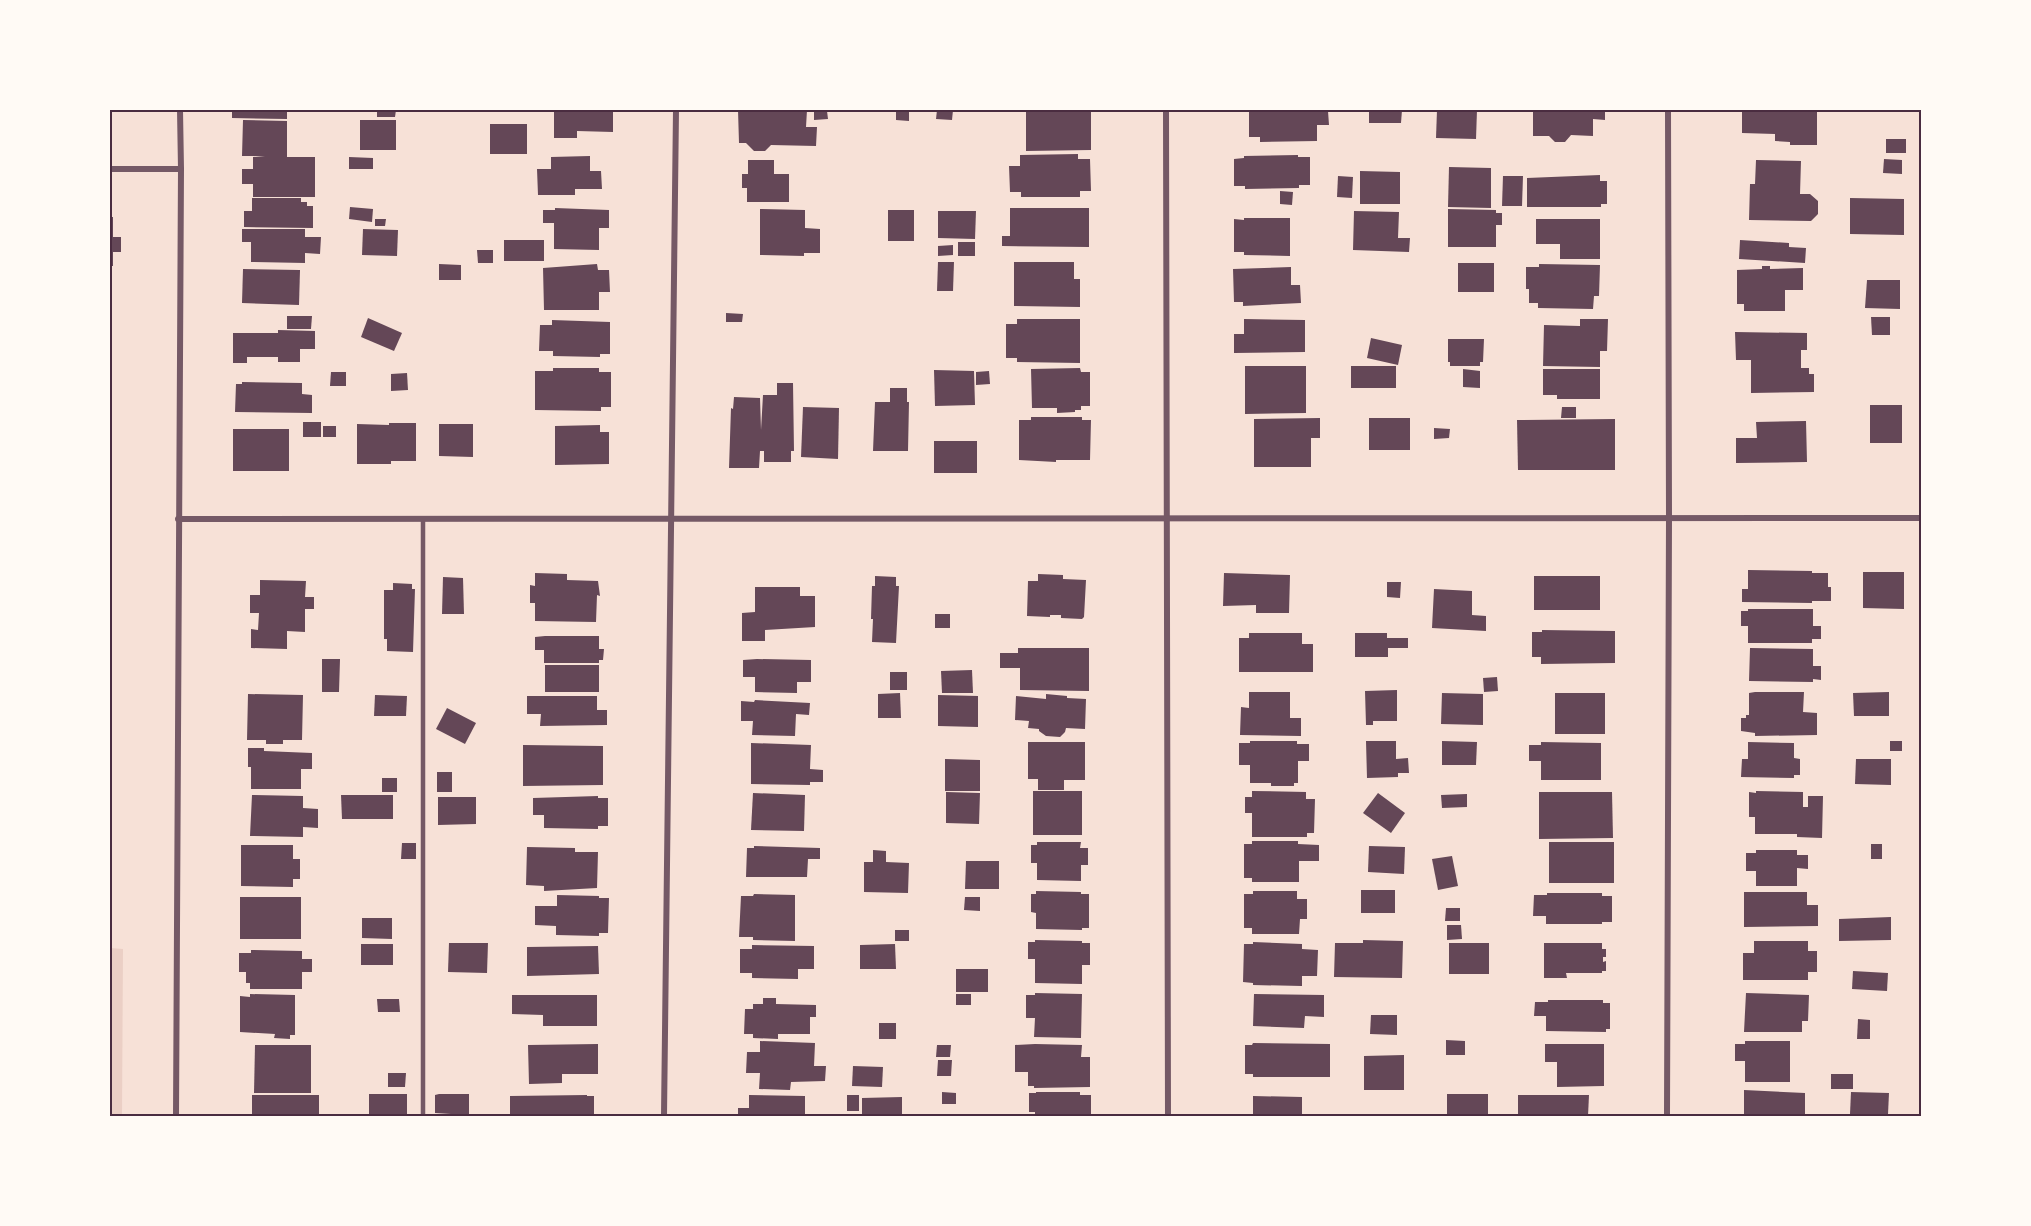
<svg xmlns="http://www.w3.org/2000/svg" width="2031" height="1226" font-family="'IBM Plex Sans',sans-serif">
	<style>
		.green { fill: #ebcfc5 }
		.building { fill: #644757 }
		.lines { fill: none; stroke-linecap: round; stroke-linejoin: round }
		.service { stroke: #755966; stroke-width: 4.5 }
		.minor { stroke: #755966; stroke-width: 6 }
		.neatline { fill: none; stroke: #4a2c40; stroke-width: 2 }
	</style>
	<rect width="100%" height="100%" fill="#f7e1d7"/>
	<polygon class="green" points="110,948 123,949 122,1116 110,1116"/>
	<g class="building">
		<polygon points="232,110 287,110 287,119 232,118"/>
		<polygon points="377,110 396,110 395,117 377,117"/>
		<polygon points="554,110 613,110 613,132 577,131 577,138 554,138"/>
		<polygon points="738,110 807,110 806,127 817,127 816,146 771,145 765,151 754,151 746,143 739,143"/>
		<polygon points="896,110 909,110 909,121 896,120"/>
		<polygon points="937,110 953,110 952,120 936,119"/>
		<polygon points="1026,110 1091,110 1091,150 1026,151"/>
		<polygon points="1249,110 1328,111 1329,125 1317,125 1317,141 1260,142 1260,137 1249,137"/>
		<polygon points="1369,110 1402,110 1401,123 1369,123"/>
		<polygon points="1437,110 1477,110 1476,139 1436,138"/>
		<polygon points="1533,110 1605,110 1605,120 1593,119 1593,136 1571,135 1565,142 1555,142 1549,136 1533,136"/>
		<polygon points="1742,110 1817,110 1817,145 1790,145 1790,142 1775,141 1775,134 1742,133"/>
		<polygon points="827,111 828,119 814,120 814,112"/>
		<polygon points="243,120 287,121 287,157 315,157 315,197 253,197 253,184 242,184 242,169 253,169 253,157 265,156 242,156"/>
		<rect x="360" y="120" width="36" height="30"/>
		<rect x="490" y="124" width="37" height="30"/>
		<rect x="1886" y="139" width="20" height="14"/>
		<polygon points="1078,154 1078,159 1090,159 1091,191 1080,191 1080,197 1021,197 1021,192 1010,192 1009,166 1020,166 1020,155"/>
		<polygon points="1298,155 1298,157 1310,157 1310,185 1299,185 1299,188 1245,189 1245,186 1234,186 1234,159 1244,158 1244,156"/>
		<polygon points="590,156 590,171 601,171 602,189 575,189 575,195 538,195 537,169 551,169 551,157"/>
		<polygon points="349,157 373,158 373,169 349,169"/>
		<polygon points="1884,159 1902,160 1902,174 1883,173"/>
		<polygon points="748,160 774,160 774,174 789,174 789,202 747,202 747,188 742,188 742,174 748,174"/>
		<polygon points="1756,160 1801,161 1800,194 1810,194 1818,201 1818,214 1811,221 1749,220 1750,184 1755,184"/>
		<polygon points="1449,167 1491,168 1491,208 1448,207"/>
		<polygon points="1360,171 1400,172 1400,204 1360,204"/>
		<polygon points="1600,175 1600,181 1607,181 1607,204 1601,204 1601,207 1527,207 1527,178"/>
		<polygon points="1338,176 1353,177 1352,198 1337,197"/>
		<polygon points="1503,176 1523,176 1522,206 1502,206"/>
		<polygon points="1280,191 1293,192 1292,205 1280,204"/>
		<polygon points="252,198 301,198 301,202 307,202 307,206 313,206 313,228 244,227 244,211 252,211"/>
		<polygon points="1850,198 1904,199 1904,235 1850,234"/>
		<polygon points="350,207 373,209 372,222 349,219"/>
		<polygon points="555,208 609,210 609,228 599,228 599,250 554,249 554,223 543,223 543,210 555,210"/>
		<polygon points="1010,208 1089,208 1089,247 1002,246 1002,236 1010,236"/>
		<polygon points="760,209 805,210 805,228 820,229 820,253 804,253 804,256 760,255"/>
		<polygon points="1448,209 1496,210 1496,213 1502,213 1502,225 1496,225 1496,247 1448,247"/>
		<rect x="888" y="210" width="26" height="31"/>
		<polygon points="938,211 976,211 975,239 938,238"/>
		<polygon points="1354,211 1399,212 1398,238 1410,238 1409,252 1353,250"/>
		<polygon points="110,217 113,217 113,237 121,237 121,252 113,252 113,266 110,266"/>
		<polygon points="1244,218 1290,218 1290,256 1244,255 1244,252 1234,252 1234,219 1244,220"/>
		<polygon points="375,219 386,219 385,226 375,226"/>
		<polygon points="1536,219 1600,219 1600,259 1560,259 1560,244 1536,244"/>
		<polygon points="242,229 305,229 305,237 321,237 320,254 305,253 305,263 251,262 251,242 242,242"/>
		<polygon points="363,229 398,230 397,256 362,255"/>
		<rect x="504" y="240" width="40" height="21"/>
		<polygon points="1740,240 1789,243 1789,247 1806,248 1805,263 1739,259"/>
		<rect x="958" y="242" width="17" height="14"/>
		<polygon points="953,245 953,255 938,256 938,246"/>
		<polygon points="477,250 493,250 493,263 478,263"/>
		<polygon points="938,262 954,262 953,291 937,291"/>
		<polygon points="1014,262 1074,262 1074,279 1080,279 1080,307 1014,306"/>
		<rect x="1458" y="263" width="36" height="29"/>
		<polygon points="439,264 461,265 461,280 439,280"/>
		<polygon points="597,264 598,270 609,270 610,292 599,292 599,310 544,310 543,268"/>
		<polygon points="1539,264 1600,265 1599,296 1594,296 1593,309 1538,308 1538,303 1529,303 1529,289 1526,289 1526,267 1539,267"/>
		<polygon points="1762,266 1770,266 1770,269 1803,268 1803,290 1785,290 1785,311 1744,311 1744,304 1737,304 1737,270 1762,269"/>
		<polygon points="1291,267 1291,285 1300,285 1301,303 1243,306 1243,302 1234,302 1233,269"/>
		<polygon points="243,269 300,270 299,305 242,303"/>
		<polygon points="1867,280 1900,280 1900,309 1865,308"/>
		<polygon points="726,313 743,314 742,322 726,322"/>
		<polygon points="287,316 312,316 311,329 287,329"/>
		<polygon points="1871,317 1890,317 1890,335 1872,335"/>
		<polygon points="368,318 402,333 394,351 361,337"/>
		<polygon points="1017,319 1080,319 1080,363 1017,362 1017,358 1006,358 1006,324 1017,324"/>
		<polygon points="1244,319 1305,320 1305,352 1234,353 1234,334 1244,334"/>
		<polygon points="1580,319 1608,319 1607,351 1600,351 1600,367 1543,366 1544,325 1580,326"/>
		<polygon points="552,320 610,322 610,354 600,354 600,357 553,356 553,351 539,351 540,325 552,325"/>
		<polygon points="278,330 315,331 315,349 300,349 300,362 278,362 278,357 247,357 247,363 233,363 233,333 278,333"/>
		<polygon points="1735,332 1807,333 1807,350 1801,350 1801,368 1809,368 1809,374 1814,374 1814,392 1751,393 1751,360 1736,360"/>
		<polygon points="1371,338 1402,345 1398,365 1367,358"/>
		<polygon points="1448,339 1484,339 1483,362 1480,362 1480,366 1450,366 1450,362 1448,362"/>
		<polygon points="1245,366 1306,366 1306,413 1245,414"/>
		<rect x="1351" y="366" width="45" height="22"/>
		<polygon points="553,368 599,368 599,372 611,372 611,407 601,407 601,411 535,410 535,371 553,371"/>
		<polygon points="1080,368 1081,372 1090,372 1090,406 1081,406 1081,410 1075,410 1075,412 1057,413 1057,408 1032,408 1031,369"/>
		<polygon points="1463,369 1480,371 1480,388 1463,387"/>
		<polygon points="1543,369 1600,369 1600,399 1557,399 1557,395 1543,395"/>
		<polygon points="934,370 974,371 975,405 935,406"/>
		<polygon points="989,371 990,384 976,385 976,372"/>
		<polygon points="331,372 346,372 346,386 330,386"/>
		<polygon points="407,373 408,390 391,391 391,374"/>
		<polygon points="242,382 302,383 302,394 312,395 312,413 235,412 236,384 242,384"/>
		<polygon points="777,383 793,383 794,451 791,451 791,462 764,462 764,451 760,451 759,468 729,468 731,408 733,409 734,397 760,398 761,430 763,395 777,395"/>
		<polygon points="890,388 907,388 907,402 909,402 908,451 873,451 875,402 890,402"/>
		<rect x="1870" y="405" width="32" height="38"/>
		<polygon points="803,407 839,408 838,459 801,457"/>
		<polygon points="1562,407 1576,407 1576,418 1561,418"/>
		<polygon points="1031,417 1082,417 1082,420 1091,420 1090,460 1056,460 1056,462 1019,460 1019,420 1031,420"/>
		<polygon points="1320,418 1320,438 1311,438 1311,467 1254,467 1254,419"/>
		<rect x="1369" y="418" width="41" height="32"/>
		<polygon points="1615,419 1615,470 1518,470 1517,420"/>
		<polygon points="1806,421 1807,462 1736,463 1736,438 1757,438 1756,422"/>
		<rect x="303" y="422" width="18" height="15"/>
		<polygon points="389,423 416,423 416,461 391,461 391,464 357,464 357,424 389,425"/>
		<polygon points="439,424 473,424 473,457 439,456"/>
		<polygon points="600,425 600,432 609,432 609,464 555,465 555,426"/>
		<rect x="323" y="426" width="13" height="11"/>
		<polygon points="1434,428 1450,429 1449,438 1434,439"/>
		<rect x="233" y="429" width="56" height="42"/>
		<rect x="934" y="441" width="43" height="32"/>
		<polygon points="1748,570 1812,571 1812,573 1828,573 1828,587 1831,587 1831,601 1812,601 1812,603 1742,602 1742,589 1748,589"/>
		<polygon points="1863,572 1904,572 1904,609 1863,608"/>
		<polygon points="535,573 567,574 567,580 598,581 600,596 597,595 596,622 535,621 535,603 530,603 530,585 535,586"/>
		<polygon points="1224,573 1290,575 1289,613 1256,613 1256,605 1223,606"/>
		<polygon points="1038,574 1063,575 1063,579 1086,580 1084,617 1082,619 1061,618 1061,615 1050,615 1050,617 1027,616 1028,581 1038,581"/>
		<polygon points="875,576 896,577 896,586 899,586 896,643 872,642 873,619 871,619 872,586 875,586"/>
		<rect x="1534" y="576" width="66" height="34"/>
		<polygon points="443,577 463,578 464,614 442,614"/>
		<polygon points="260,580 306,581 305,597 314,597 314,609 305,609 305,632 287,631 287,649 251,648 251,629 258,630 259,613 250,613 250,595 260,595"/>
		<polygon points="1387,582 1401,582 1400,598 1387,597"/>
		<polygon points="393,583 412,584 412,589 415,589 413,652 387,651 387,639 384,639 384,590 393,590"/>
		<polygon points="755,587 800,587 800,596 815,596 815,627 765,630 765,641 742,641 742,613 755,612"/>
		<polygon points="1434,589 1472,591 1472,615 1486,616 1486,631 1432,628"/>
		<polygon points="1748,609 1813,609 1813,626 1821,626 1821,639 1812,639 1812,643 1748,643 1748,626 1741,626 1741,611 1748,611"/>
		<rect x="935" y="614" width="15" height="14"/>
		<polygon points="1542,630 1615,631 1615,663 1541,664 1541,657 1532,657 1532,632 1542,632"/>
		<polygon points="1249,633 1302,633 1302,644 1313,644 1313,672 1239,672 1239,638 1249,638"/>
		<polygon points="1355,633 1387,633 1387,638 1408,638 1408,648 1388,648 1388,657 1355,657"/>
		<polygon points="545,636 599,636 599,649 604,649 603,660 599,660 599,663 544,663 544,650 535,650 535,637"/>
		<polygon points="1018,648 1089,648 1089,691 1020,690 1020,668 1000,668 1000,653 1018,653"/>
		<polygon points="1750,648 1813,649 1813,666 1821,666 1821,680 1813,679 1813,682 1749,681"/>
		<polygon points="322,659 340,659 339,692 322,692"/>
		<polygon points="757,659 811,660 811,682 797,682 797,693 755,692 755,677 743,677 743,660"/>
		<rect x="545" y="665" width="54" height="27"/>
		<polygon points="972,670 973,693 942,693 941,671"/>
		<rect x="890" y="672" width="17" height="18"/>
		<polygon points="1497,677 1498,691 1484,692 1483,678"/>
		<polygon points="1397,690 1397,721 1373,721 1373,725 1366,725 1365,691"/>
		<polygon points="1249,692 1290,692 1290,718 1301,718 1301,736 1240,735 1241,707 1249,708"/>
		<polygon points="1755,692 1804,692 1803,712 1817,713 1817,735 1755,736 1755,733 1741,731 1741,718 1746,718 1746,715 1749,715 1749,693"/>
		<polygon points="1889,692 1889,716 1854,716 1853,693"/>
		<polygon points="900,693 901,718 878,718 878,694"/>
		<polygon points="1442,693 1483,694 1483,725 1441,724"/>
		<rect x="1555" y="693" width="50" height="41"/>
		<polygon points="248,694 303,695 302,740 283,740 283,744 266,744 266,740 247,740"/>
		<polygon points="1046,694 1067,696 1067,698 1086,699 1085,729 1066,728 1065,732 1060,737 1046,736 1039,731 1039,729 1028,728 1029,721 1015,720 1016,696 1046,699"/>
		<polygon points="375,695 407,696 406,716 374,716"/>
		<polygon points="938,695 978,696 978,727 938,726"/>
		<polygon points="527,696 597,696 597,710 607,710 607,725 540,726 541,714 527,714"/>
		<polygon points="755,700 810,703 809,715 796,714 795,736 752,735 753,721 741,721 741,701 754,702"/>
		<polygon points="447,708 476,723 465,744 436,729"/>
		<polygon points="1250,741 1297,741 1297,744 1309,744 1309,761 1298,761 1298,783 1294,783 1294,786 1271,786 1271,783 1250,783 1250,765 1239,765 1239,743 1250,743"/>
		<polygon points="1366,741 1396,741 1396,759 1408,758 1409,773 1398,773 1398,777 1367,778"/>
		<polygon points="1442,741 1477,742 1476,765 1442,765"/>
		<rect x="1890" y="741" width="12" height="10"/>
		<polygon points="1028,742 1085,742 1085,780 1064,780 1064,790 1038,790 1038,779 1028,779"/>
		<polygon points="1541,742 1601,743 1601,780 1541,780 1541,761 1529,761 1529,745 1541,745"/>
		<polygon points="1748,742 1794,743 1794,758 1800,759 1800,775 1794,775 1794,778 1741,777 1742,759 1748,759"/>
		<polygon points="751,743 811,745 810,769 823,770 823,782 810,782 810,785 751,784"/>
		<polygon points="523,745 603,746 603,785 523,786"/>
		<polygon points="248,748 264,748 264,751 312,753 312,769 301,769 301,789 251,789 251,767 248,767"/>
		<polygon points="945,759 980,760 980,791 945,791"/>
		<polygon points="1856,759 1891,759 1891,785 1855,784"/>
		<rect x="437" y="772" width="15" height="20"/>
		<rect x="382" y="778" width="15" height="14"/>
		<rect x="1033" y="791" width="49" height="44"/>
		<polygon points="1252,791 1306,792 1306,799 1315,799 1314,833 1307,833 1307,837 1252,837 1252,813 1245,813 1245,797 1252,797"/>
		<polygon points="1756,791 1803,792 1803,807 1808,807 1808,796 1823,796 1822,838 1797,837 1797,834 1755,834 1755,817 1749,817 1749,792 1756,793"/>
		<polygon points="946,792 980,793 979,824 946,823"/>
		<polygon points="1539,792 1612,792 1613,838 1539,839"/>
		<polygon points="753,793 805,795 804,831 751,830"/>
		<polygon points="1378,793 1405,813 1391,833 1363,813"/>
		<polygon points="1467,794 1467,807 1442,808 1441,795"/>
		<polygon points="252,795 303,796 303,808 318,809 318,828 303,827 303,837 250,836"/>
		<polygon points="341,795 393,795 393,819 342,819"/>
		<polygon points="598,796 598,798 608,798 608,826 598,826 598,829 544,828 544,815 533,815 533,798"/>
		<polygon points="438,797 476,797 476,824 438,825"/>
		<polygon points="1252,841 1298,841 1298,844 1319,845 1319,861 1299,861 1299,882 1252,882 1252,878 1244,878 1244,844 1252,844"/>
		<polygon points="1037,842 1081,842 1080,848 1088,848 1088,865 1081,865 1081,881 1037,880 1037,863 1031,863 1031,845 1037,845"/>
		<rect x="1549" y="842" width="65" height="41"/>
		<polygon points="402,843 416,843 416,859 401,859"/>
		<rect x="1871" y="844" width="11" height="15"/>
		<polygon points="241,845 293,845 293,859 300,859 300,879 293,879 293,887 241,886"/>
		<polygon points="754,846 820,848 820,859 808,859 807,877 746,877 747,848 754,848"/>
		<polygon points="1369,846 1405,847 1404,874 1368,872"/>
		<polygon points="527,847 575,848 575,852 598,852 597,888 544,891 544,886 526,885"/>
		<polygon points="873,850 886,851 886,862 909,863 908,893 864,892 864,862 873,862"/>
		<polygon points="1756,850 1797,850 1797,855 1808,855 1808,869 1797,868 1797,886 1756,886 1756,871 1746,871 1746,853 1756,853"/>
		<polygon points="1452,856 1458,886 1438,890 1432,859"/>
		<polygon points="966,861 999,861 999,889 965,889"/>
		<rect x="1361" y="890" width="34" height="23"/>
		<polygon points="1036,891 1081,892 1081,894 1089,894 1089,928 1082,928 1082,930 1036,929 1036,913 1031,912 1031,894 1036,894"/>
		<polygon points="1253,891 1297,891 1297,899 1307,899 1307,919 1300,919 1299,934 1252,934 1252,928 1244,928 1244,894 1253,894"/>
		<polygon points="1744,892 1807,892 1807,905 1818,905 1818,926 1744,927"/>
		<polygon points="1547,893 1602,893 1602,896 1612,896 1612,922 1602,922 1602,924 1546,924 1546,916 1533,916 1534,895 1547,895"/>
		<polygon points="754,894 795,895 795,941 753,940 753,937 739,937 741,896 753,896"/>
		<polygon points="557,895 599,896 599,898 609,898 608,933 599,933 599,936 556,935 556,926 535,925 535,906 557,906"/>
		<rect x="240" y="897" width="61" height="42"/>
		<polygon points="965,897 980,897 980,911 964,910"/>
		<polygon points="1446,908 1460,908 1460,921 1445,921"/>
		<polygon points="1891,917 1891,940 1839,941 1839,919"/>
		<polygon points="362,918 392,918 392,939 362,938"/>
		<polygon points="1447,925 1461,925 1462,939 1447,940"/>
		<rect x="895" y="930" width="14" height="11"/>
		<polygon points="1035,940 1082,941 1082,943 1090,943 1090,965 1082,965 1082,984 1035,983 1035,959 1028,959 1028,942 1035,942"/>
		<polygon points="1363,940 1403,941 1402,978 1334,977 1335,943 1363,943"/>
		<polygon points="1754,941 1808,941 1808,951 1817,951 1817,972 1808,972 1808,980 1743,980 1743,953 1754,953"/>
		<polygon points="1253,942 1302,944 1302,949 1318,950 1317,976 1302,976 1302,986 1253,985 1253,983 1243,982 1244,944 1253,944"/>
		<polygon points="449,943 488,943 487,973 448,972"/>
		<rect x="1449" y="943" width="40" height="31"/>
		<polygon points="1544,943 1602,943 1602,949 1606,949 1606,957 1603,957 1603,962 1606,961 1606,971 1602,971 1602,973 1566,973 1567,978 1544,978"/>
		<rect x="361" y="944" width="32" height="21"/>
		<polygon points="895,944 896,969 860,969 860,945"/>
		<polygon points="752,945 814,946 814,969 798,969 798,979 752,978 752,973 740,973 740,949 752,949"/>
		<polygon points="598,946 599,974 527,976 527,947"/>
		<polygon points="251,950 302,951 302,959 312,959 312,972 302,972 302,989 250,989 250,983 246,983 246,972 239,972 239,953 251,953"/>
		<rect x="956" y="969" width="32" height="23"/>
		<polygon points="1853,971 1888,973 1887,991 1852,989"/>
		<polygon points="1035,993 1082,994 1081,1038 1034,1037 1035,1018 1026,1018 1026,995 1035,995"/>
		<polygon points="1746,993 1809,995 1808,1021 1802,1021 1802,1032 1744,1032"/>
		<polygon points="250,994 295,995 295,1035 290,1035 290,1039 274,1038 275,1034 240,1032 240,996 250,997"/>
		<rect x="956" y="994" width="15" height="11"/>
		<polygon points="1254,994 1324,995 1324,1017 1305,1016 1304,1028 1253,1026"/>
		<polygon points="512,995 597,995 597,1026 543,1026 543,1015 512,1014"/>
		<polygon points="763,998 776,998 776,1004 816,1005 816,1017 810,1017 810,1034 778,1034 778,1039 753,1038 753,1034 744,1034 745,1009 753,1009 753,1004 763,1004"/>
		<polygon points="377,999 399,999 400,1012 378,1012"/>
		<polygon points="1548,1000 1603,1000 1603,1003 1610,1003 1610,1029 1606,1029 1606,1032 1546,1031 1546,1016 1534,1016 1535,1002 1548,1002"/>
		<polygon points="1371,1015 1397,1015 1397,1035 1370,1034"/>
		<polygon points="1858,1019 1870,1020 1870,1039 1857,1039"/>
		<rect x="879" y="1023" width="17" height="16"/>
		<polygon points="1446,1040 1465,1041 1465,1055 1446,1055"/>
		<polygon points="760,1041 815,1043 814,1066 826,1066 825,1081 791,1082 790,1090 759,1089 760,1073 746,1073 747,1052 760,1052"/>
		<polygon points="1745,1041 1790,1041 1790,1082 1745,1082 1745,1061 1735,1061 1735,1044 1745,1044"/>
		<polygon points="1253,1043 1330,1044 1330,1077 1253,1077 1253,1074 1245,1074 1245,1045 1252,1045"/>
		<polygon points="598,1044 598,1074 562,1074 562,1083 529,1084 528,1045"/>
		<polygon points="1035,1044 1082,1045 1081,1057 1090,1057 1090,1087 1034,1088 1034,1086 1028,1086 1028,1072 1015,1072 1015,1045"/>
		<polygon points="1545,1044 1604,1044 1604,1086 1557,1087 1557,1062 1545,1062"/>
		<polygon points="255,1045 311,1045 311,1093 254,1093"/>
		<polygon points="937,1045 951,1045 950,1057 936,1057"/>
		<polygon points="1404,1055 1404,1090 1364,1090 1364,1056"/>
		<polygon points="938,1060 952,1060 951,1076 937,1076"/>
		<polygon points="853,1066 883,1067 882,1087 852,1086"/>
		<polygon points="388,1073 406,1073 405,1087 388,1087"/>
		<rect x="1831" y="1074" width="22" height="15"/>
		<polygon points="1744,1090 1805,1093 1805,1116 1744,1116"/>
		<polygon points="942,1092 956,1093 956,1104 942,1104"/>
		<polygon points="1036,1092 1080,1092 1080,1095 1091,1095 1091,1115 1035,1116 1035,1112 1029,1112 1029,1093 1036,1093"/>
		<polygon points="1851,1092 1889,1093 1888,1114 1850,1114"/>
		<rect x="369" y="1094" width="38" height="22"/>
		<polygon points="439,1094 469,1094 469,1115 451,1116 451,1114 435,1113 435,1095"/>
		<rect x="1447" y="1094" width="41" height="22"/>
		<rect x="252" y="1095" width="67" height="21"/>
		<polygon points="587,1095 587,1096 594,1096 594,1116 510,1116 510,1096"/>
		<polygon points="749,1095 805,1096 805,1116 738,1116 738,1108 749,1108"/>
		<rect x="847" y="1095" width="12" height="16"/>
		<polygon points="1518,1095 1589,1095 1588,1116 1518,1116"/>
		<polygon points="1253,1096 1302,1097 1302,1116 1253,1116"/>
		<polygon points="902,1097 902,1116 862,1116 862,1098"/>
	</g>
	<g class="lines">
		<polyline class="service" points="423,1116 423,519"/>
		<g class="minor">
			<polyline points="1166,110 1168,1116"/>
			<polyline points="110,169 181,169"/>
			<polyline points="178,519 1922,518"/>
			<polyline points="176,1116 181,169 180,110"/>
			<polyline points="664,1116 676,110"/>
			<polyline points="1667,1116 1669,518 1668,110"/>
		</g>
	</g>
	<rect width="2031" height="1226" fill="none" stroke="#fffaf5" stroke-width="222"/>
	<rect x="111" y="111" width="1809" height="1004" class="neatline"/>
</svg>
